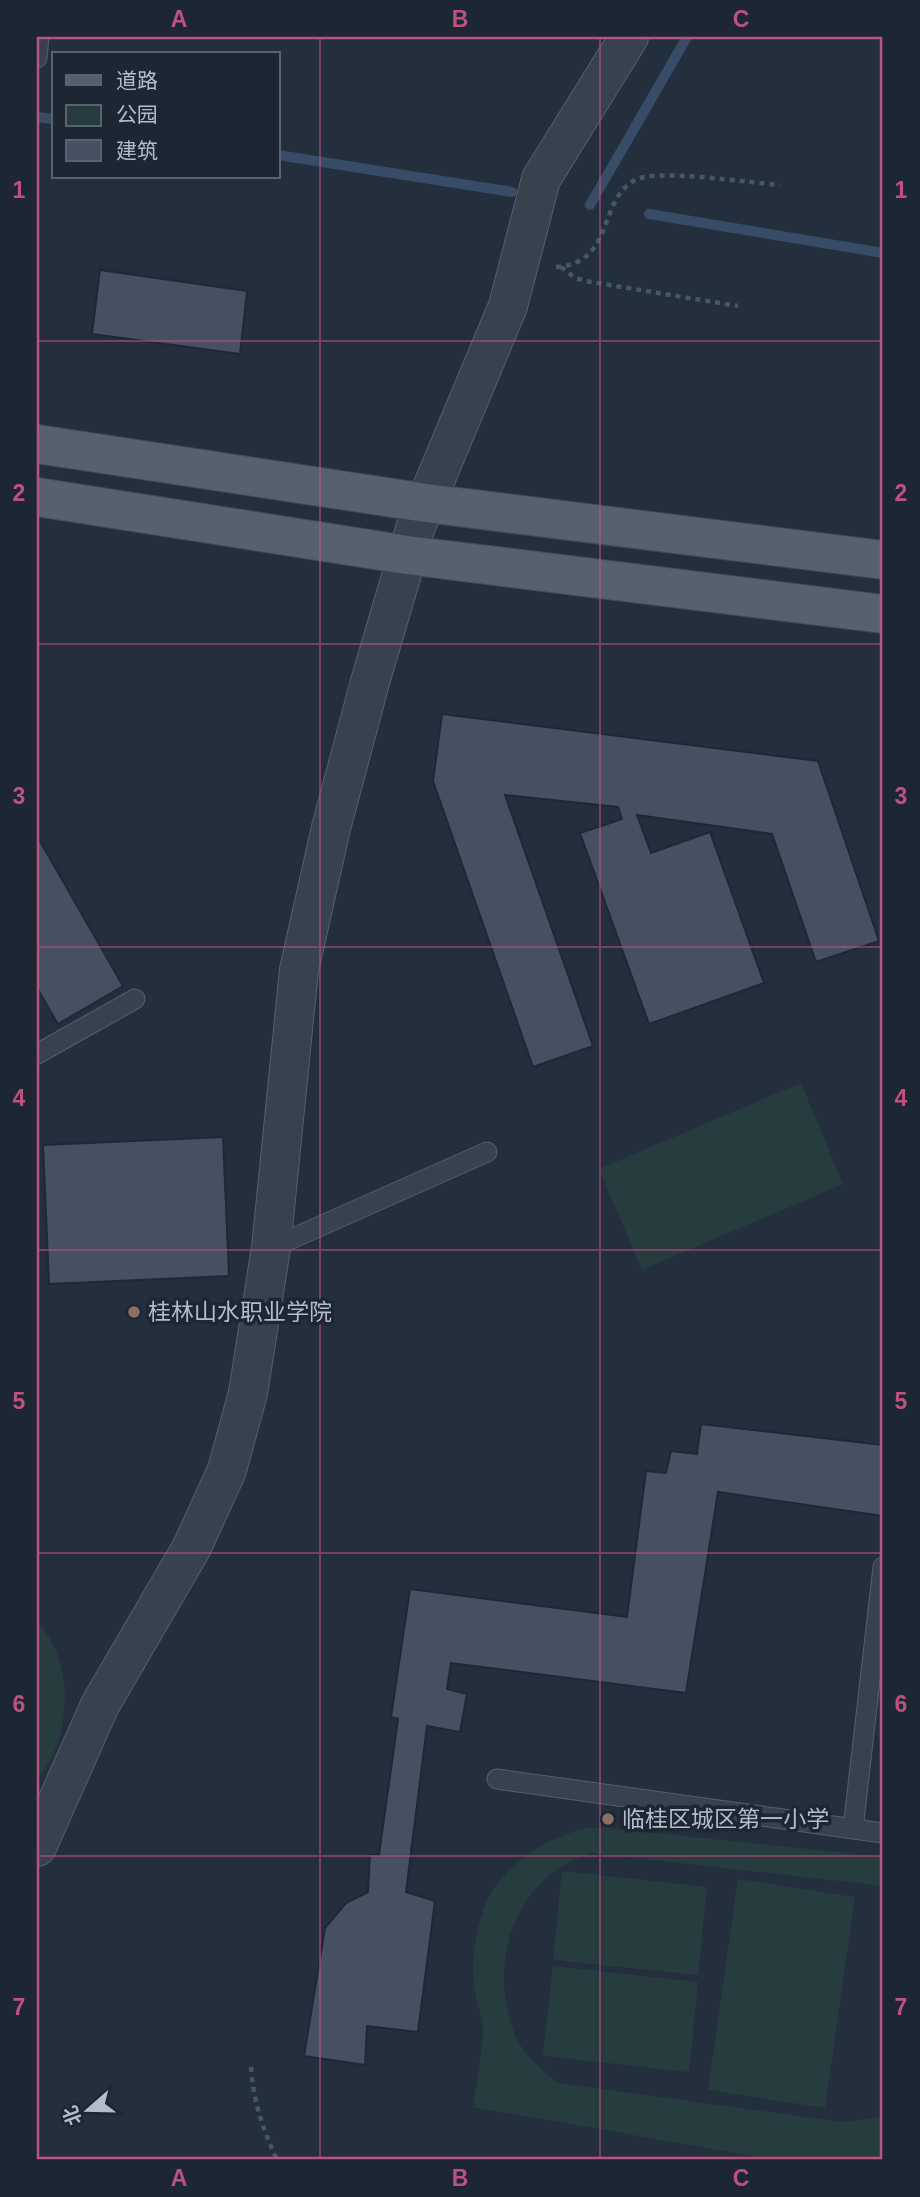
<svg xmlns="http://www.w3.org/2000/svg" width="920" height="2197" font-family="Helvetica,'Noto Sans SC',sans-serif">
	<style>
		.green { fill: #263c3f }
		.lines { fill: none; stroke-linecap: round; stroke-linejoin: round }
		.stream { stroke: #394c67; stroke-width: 10 }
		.building { fill: #455162; stroke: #1f2835; stroke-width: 2 }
		.service-casing { stroke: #565f6c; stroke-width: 21 }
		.minor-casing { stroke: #565f6c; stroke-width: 40 }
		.primary-casing { stroke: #414a57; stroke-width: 40 }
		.path { stroke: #44595c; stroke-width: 4.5; stroke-dasharray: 5 5; stroke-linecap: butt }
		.service { stroke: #38414e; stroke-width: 19 }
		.minor { stroke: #38414e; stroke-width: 38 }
		.primary { stroke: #56606e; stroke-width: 38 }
		.grid { fill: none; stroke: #bd5182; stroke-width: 2; stroke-opacity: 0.55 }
		.education-dot { fill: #8d6e63; stroke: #1d2633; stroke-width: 2.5 }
		.labels { text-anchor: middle; stroke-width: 7; stroke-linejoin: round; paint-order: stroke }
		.poi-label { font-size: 23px; fill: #b4bcc9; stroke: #1d2633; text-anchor: start }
		.neatline { fill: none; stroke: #bd5182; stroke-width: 2.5 }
		.grid-label { font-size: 23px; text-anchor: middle; font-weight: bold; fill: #bd5182 }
	</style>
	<rect width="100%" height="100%" fill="#242f3e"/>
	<g class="green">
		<polygon points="801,1083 843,1184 642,1270 599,1169"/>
		<path d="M37 1623C76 1659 72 1742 37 1779Z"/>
		<path d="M600 1827 883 1857V1886L591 1853C517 1876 487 1959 513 2030 521 2053 540 2069 559 2083L842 2122 883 2117V2160H776L473 2107C476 2083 482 2057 483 2032 483 2013 473 1994 473 1974 472 1951 478 1922 487 1901 505 1862 558 1829 600 1827Z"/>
		<polygon points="562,1871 707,1887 698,1975 553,1960"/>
		<polygon points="738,1879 855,1897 825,2108 708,2090"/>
		<polygon points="553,1966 698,1982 689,2072 543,2056"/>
	</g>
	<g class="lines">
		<g class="stream">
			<polyline points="37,117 54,119"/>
			<polyline points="278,155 512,192"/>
			<polyline points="590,205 687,37"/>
			<polyline points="649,214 883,253"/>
		</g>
	</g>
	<g class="building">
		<polygon points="100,270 247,291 240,354 92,334"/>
		<polygon points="442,714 818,761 879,941 816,962 772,834 637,815 651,853 710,832 764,983 649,1024 580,833 622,819 618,807 505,795 593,1046 533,1067 433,781"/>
		<polygon points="37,836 123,986 58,1024 37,988"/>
		<polygon points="223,1137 229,1276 49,1284 43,1145"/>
		<polygon points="701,1424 883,1445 883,1516 718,1492 686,1693 451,1663 447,1689 467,1694 460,1732 427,1726 406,1892 435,1901 418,2032 367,2026 365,2065 304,2056 325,1928 346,1903 368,1892 370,1854 379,1855 398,1719 391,1717 410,1589 627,1617 646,1471 666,1473 671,1451 697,1454"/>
	</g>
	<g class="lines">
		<defs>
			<g id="service">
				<polyline points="37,58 39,37"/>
				<polyline points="37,1054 135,999"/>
				<polyline points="271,1248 487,1152"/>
				<polyline points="497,1779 883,1833"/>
				<polyline points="853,1829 883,1567"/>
			</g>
			<polyline id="minor" points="37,1847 100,1705 192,1547 227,1470 248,1393 271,1248 299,970 331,828 370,682 416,526 508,306 541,179 629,37"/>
			<g id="primary">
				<polyline points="37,444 426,503 883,560"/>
				<polyline points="37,497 407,555 883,614"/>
			</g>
		</defs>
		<use href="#service" class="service-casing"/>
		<use href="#minor" class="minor-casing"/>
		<use href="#primary" class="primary-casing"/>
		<g class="path">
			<path d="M556 267C615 263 597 201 635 180 656 168 751 183 780 185"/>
			<polyline points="561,267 575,278 591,282 738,306"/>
			<path d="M251 2067C253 2101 263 2129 277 2160"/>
		</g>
		<use href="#service" class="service"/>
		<use href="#minor" class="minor"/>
		<use href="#primary" class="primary"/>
	</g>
	<path class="grid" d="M320 37V2160M600 37V2160M37 341H883M37 644H883M37 947H883M37 1250H883M37 1553H883M37 1856H883"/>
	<g class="education-dot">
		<circle cx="134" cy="1312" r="7"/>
		<circle cx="608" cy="1819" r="7"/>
	</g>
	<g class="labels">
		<g class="poi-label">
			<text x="148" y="1320">桂林山水职业学院</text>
			<text x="622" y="1827">临桂区城区第一小学</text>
		</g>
	</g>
	<rect width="920" height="2197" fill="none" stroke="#1d2633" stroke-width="77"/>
	<rect x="52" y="52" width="228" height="126" fill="#1d2633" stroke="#59626f" stroke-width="2"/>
	<rect x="66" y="75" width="35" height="10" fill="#56606e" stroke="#59626f" stroke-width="2"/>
	<text x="116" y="88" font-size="21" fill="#b4bcc9">道路</text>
	<rect x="66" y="105" width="35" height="21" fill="#263c3f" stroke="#59626f" stroke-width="2"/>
	<text x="116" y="122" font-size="21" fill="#b4bcc9">公园</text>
	<rect x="66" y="140" width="35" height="21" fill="#455162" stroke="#59626f" stroke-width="2"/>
	<text x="116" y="158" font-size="21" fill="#b4bcc9">建筑</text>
	<g transform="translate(88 2110) rotate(250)" stroke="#1d2633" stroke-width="5" paint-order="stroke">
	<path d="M0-5L12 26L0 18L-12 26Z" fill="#b4bcc9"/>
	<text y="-10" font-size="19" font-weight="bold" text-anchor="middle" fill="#b4bcc9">北</text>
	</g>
	<rect x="38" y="38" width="843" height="2120" class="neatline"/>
	<g class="grid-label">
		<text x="179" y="27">A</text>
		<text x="460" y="27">B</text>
		<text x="741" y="27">C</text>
		<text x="19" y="198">1</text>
		<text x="901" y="198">1</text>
		<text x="19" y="501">2</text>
		<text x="901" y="501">2</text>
		<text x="19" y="804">3</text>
		<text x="901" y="804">3</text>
		<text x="19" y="1106">4</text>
		<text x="901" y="1106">4</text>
		<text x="19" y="1409">5</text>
		<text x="901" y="1409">5</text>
		<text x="19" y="1712">6</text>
		<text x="901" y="1712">6</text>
		<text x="19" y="2015">7</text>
		<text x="901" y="2015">7</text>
		<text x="179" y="2186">A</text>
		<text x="460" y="2186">B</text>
		<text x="741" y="2186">C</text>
	</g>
</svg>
